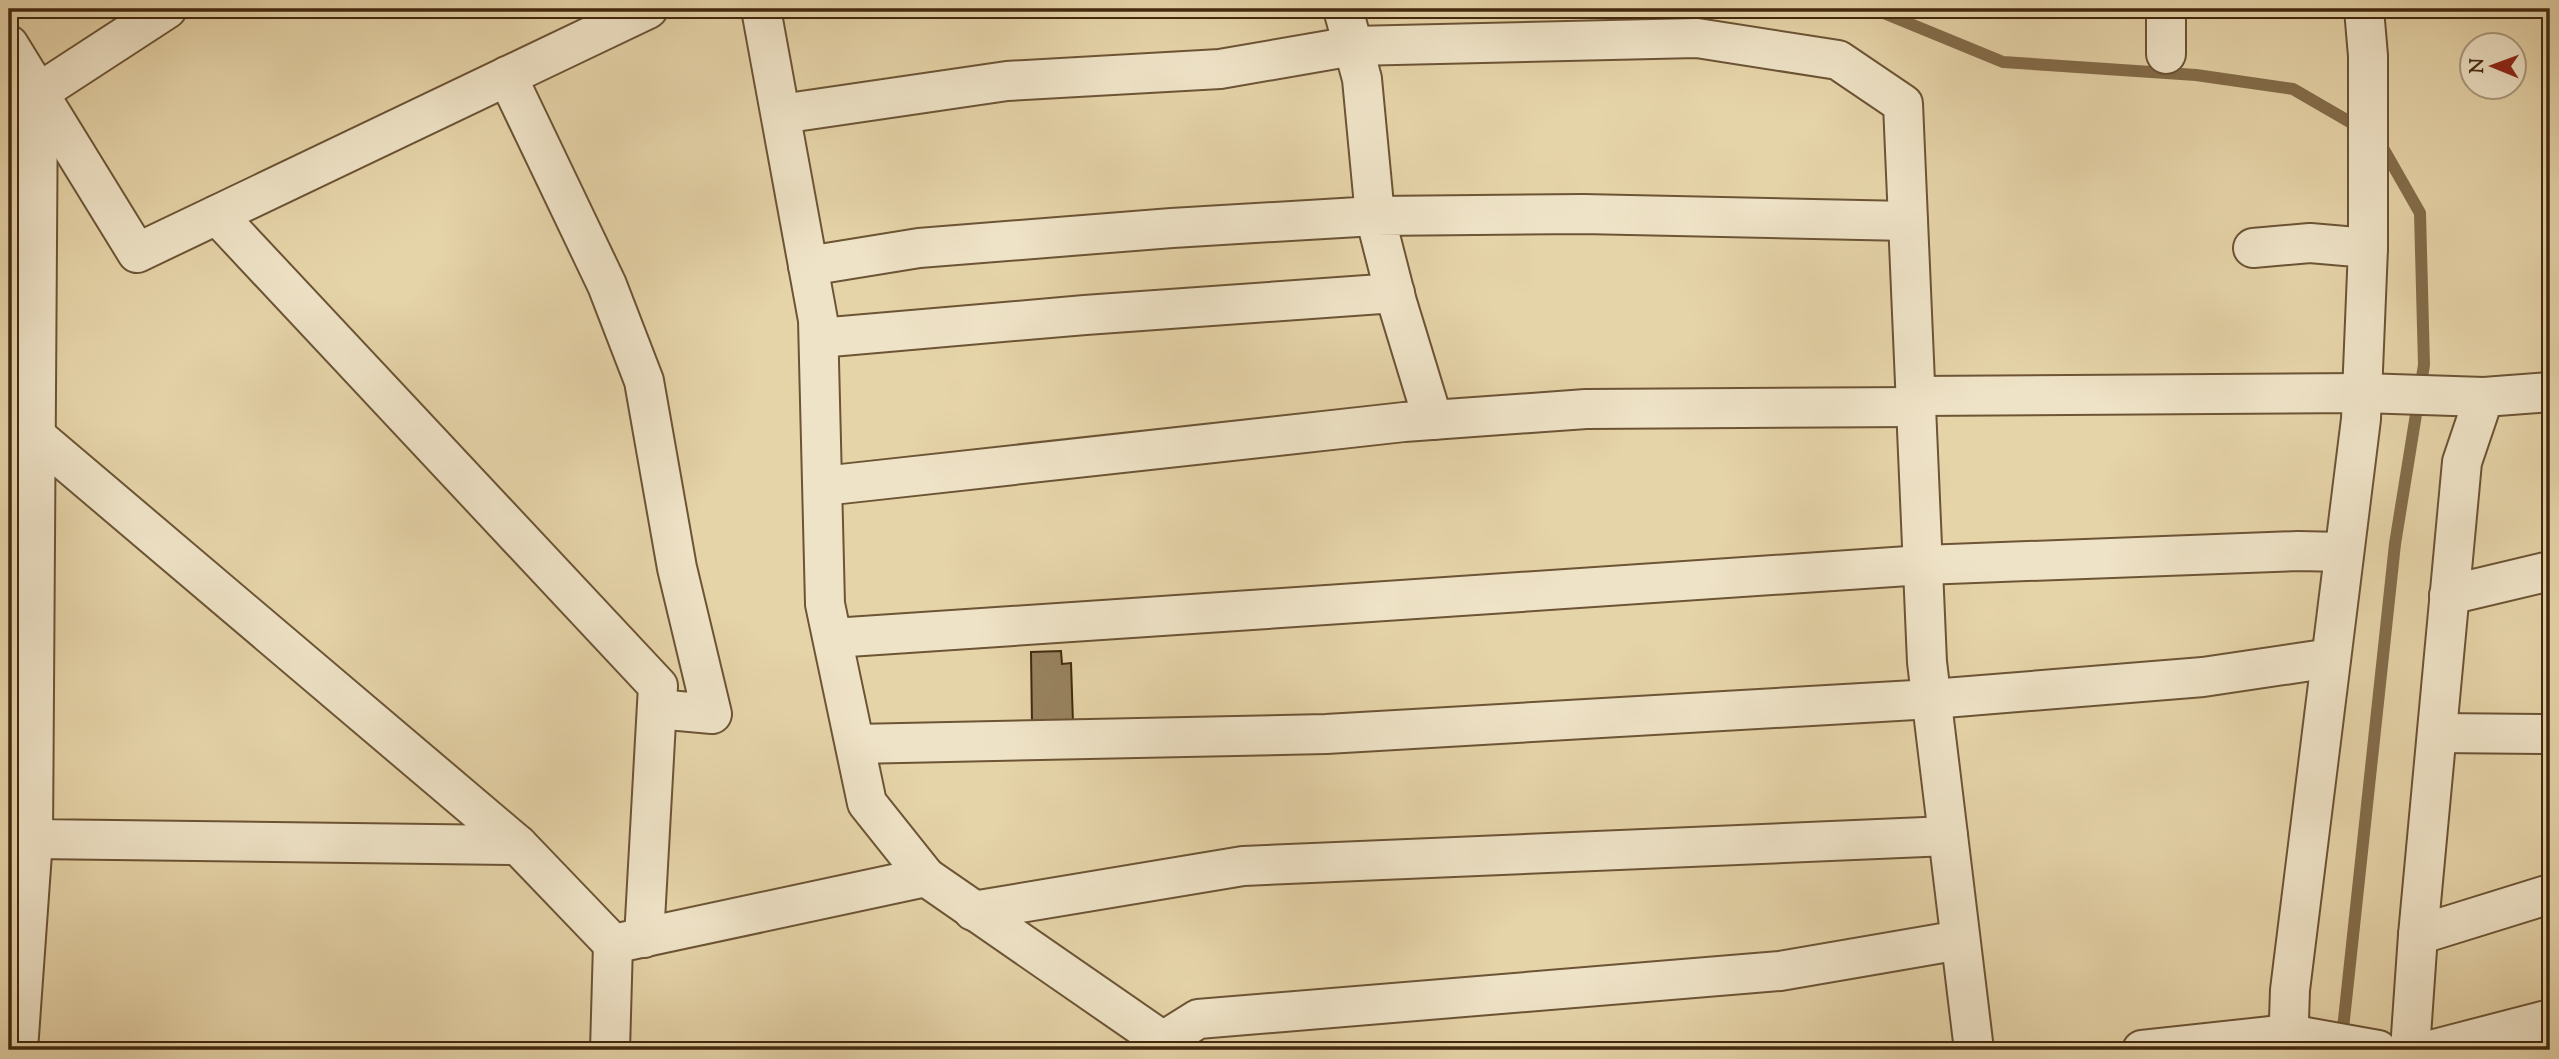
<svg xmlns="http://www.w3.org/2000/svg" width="2559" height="1059" font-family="'Sorts Mill Goudy',serif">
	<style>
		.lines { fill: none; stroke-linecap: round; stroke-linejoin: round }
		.stream { stroke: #846d4b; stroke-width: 12 }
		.building { fill: #98825f; stroke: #43290e; stroke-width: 2 }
		.minor-casing { stroke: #6c5435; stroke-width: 42 }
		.minor { stroke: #efe3c7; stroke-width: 38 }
	</style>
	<rect width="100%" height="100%" fill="#e6d4a9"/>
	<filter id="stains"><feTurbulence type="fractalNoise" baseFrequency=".00286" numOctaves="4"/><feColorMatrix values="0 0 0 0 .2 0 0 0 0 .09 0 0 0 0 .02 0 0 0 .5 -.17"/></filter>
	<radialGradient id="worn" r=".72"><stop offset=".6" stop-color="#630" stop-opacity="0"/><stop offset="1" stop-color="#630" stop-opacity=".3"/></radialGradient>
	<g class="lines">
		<g class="stream">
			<polyline points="1874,9 2003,62 2196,75 2293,89 2362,129"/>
			<polyline points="2342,1038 2395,544 2424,365 2420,213 2379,141"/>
		</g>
	</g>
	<polygon class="building" points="1061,651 1062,664 1071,663 1073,723 1032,724 1031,652"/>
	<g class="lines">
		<defs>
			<g id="minor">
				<polyline points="167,9 38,93 33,839 518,845 613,944 926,877"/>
				<polyline points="761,9 818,320 825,604 867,803 926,877 1163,1041 1172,1050"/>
				<polyline points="2364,9 2368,56 2368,248"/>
				<polyline points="9,45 137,253 648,9"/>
				<polyline points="2166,54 2166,9"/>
				<polyline points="507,76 607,285 644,381 677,568 712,714 657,709"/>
				<polyline points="781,114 1007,81 1220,69 1353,46 1697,38 1838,60 1903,104 1927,662 1974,1050"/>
				<polyline points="217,215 658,686 644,938"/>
				<polyline points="2253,248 2310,243 2368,248 2361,419 2290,990 2288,1050"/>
				<polyline points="808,266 919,248 1172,228 1375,216 1362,79 1343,9"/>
				<polyline points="819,338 1085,315 1395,293"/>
				<polyline points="1916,396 2362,393 2484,397"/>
				<polyline points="1433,420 1397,302 1375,216 1583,214 1908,221"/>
				<polyline points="36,436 518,845"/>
				<polyline points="823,486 1404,422 1586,409 1916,407"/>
				<polyline points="2449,595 2550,571"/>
				<polyline points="833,638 1923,565 2298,551 2344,552"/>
				<polyline points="2437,733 2550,734"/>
				<polyline points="855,744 1326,734 1932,699 2203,677 2331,658"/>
				<polyline points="973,911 1243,866 1948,836"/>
				<polyline points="2418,935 2550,894"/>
				<polyline points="18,1050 33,839"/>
				<polyline points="610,1050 613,944"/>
				<polyline points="1161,1050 1163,1041 1198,1019 1780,971 1960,940"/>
				<polyline points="2142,1050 2289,1034 2378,1050"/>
				<polyline points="2410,1050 2418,935 2462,462 2484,397 2550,392"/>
				<polyline points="2431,1050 2550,1019"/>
			</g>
		</defs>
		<use href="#minor" class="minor-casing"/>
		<use href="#minor" class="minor"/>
	</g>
	<rect width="2559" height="1059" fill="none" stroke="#e6d4a9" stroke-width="35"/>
	<rect x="10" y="10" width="2538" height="1038" fill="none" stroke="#43290e" stroke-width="3.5"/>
	<rect x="18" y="18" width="2524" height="1024" fill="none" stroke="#43290e" stroke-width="2"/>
	<g transform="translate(2493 66) rotate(271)"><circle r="33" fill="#efe3c7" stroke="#aa997d" stroke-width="2"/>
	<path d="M0-5L12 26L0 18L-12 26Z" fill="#8f2418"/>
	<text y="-10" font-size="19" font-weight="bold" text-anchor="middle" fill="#43290e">N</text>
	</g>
	<rect width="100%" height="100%" filter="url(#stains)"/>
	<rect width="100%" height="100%" fill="url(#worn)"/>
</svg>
